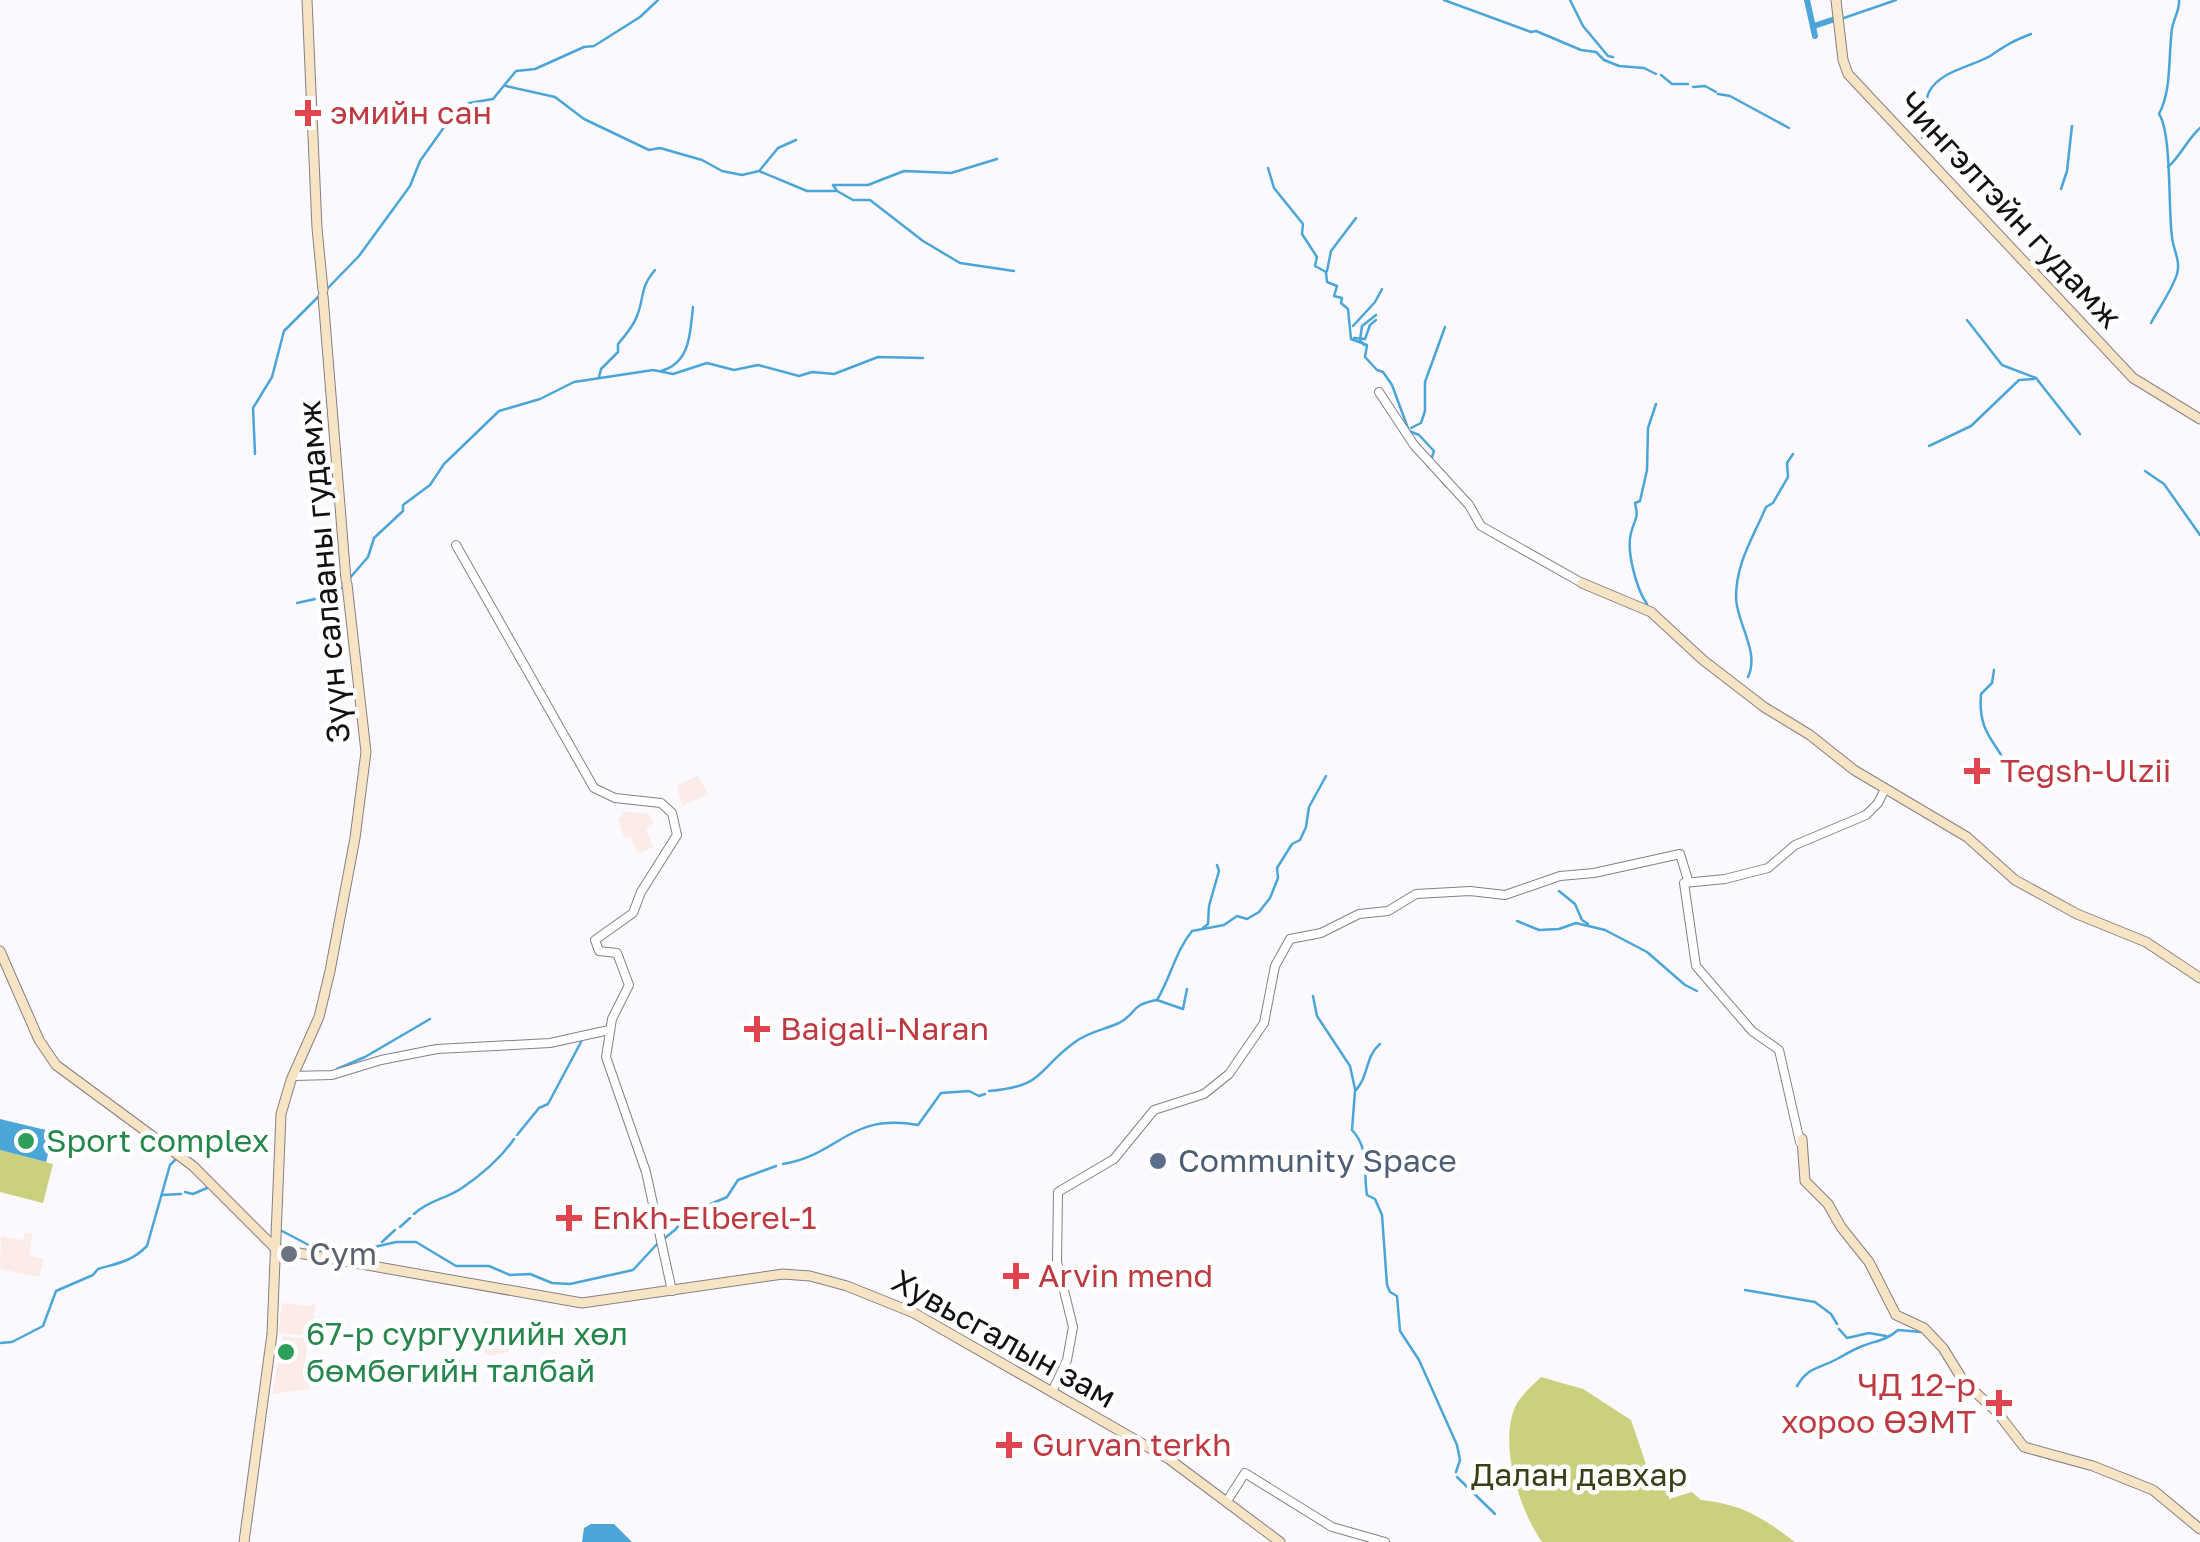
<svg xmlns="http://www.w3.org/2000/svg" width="2200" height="1542" font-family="'Golos Text',sans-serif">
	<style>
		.education { fill: #fcece8 }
		.green { fill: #cbd07f }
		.water { fill: #4ba6d7 }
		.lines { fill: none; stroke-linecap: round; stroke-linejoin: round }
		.stream { stroke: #4ba6d7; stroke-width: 2.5 }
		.river { stroke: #4ba6d7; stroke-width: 6 }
		.tertiary-casing { stroke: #848185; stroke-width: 10 }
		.secondary-casing { stroke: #848185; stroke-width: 11 }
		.tertiary { stroke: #fff; stroke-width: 8 }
		.secondary { stroke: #f7e4c4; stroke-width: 9 }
		.health-dot { fill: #e0444e; stroke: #fff; stroke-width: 4 }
		.leisure-dot { fill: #2e9e5b; stroke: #fff; stroke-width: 4 }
		.service-dot { fill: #5c6f8a; stroke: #fff; stroke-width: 4 }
		.worship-dot { fill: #6b7280; stroke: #fff; stroke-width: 4 }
		.labels { text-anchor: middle; stroke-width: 9; stroke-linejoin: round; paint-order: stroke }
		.health-label { font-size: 32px; fill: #be3a42; stroke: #fff; text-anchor: start }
		.street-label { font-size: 32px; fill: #111012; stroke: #fff }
		.leisure-label { font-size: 32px; fill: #27864d; stroke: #fff; text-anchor: start }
		.service-label { font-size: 32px; fill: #4e5e75; stroke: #fff; text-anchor: start }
		.worship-label { font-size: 32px; fill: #5b616d; stroke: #fff; text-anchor: start }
		.park-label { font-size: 32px; fill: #3c3e18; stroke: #fff }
	</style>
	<rect width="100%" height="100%" fill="#fbf9fd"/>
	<g class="education">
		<polygon points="698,776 708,794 682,806 677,785"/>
		<polygon points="622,811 649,814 653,822 646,829 653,847 638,854 631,837 625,838 622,832 618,818 623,816"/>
		<polygon points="25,1232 33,1234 29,1255 44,1259 39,1277 0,1269 1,1236 23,1240"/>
		<polygon points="282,1303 311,1306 315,1303 313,1336 278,1333"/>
		<polygon points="485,1321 513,1327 509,1352 490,1356 474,1346 475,1332 481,1332"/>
		<polygon points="283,1336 308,1339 305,1362 313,1364 309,1389 272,1394"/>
	</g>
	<g class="green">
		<polygon points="0,1150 53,1164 43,1203 0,1192"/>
		<path d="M1541 1377 1583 1389 1631 1420 1649 1473 1670 1482 1669 1499 1692 1492 1701 1500C1741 1504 1762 1517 1795 1542H1542C1519 1509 1499 1446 1515 1407 1520 1396 1533 1385 1541 1377Z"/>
	</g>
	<g class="water">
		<polygon points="0,1119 54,1132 46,1162 0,1150"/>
		<polygon points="591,1524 614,1524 632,1542 582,1542 584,1528"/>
	</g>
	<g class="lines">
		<g class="stream">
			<polyline points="1444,0 1531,32 1536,31 1581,50 1596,52 1604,60 1619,66 1644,68 1656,74"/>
			<polyline points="1570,0 1583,26 1608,56 1613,57"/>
			<polyline points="1841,19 1896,0"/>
			<polyline points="1661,75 1672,84 1688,84"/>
			<polyline points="506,86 555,97 584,119 649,150 660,148 702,160 722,171 742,175 759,171 807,191 837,191 833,185 868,185 904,171 951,173 997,159"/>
			<polyline points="1693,87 1705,86 1716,92"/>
			<polyline points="1718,94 1730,96 1789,128"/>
			<path d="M1922 138C1929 124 1922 106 1929 92 1940 71 1971 67 1990 56 2005 46 2012 41 2031 34"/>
			<path d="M2168 167C2180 157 2186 141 2200 128"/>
			<polyline points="1268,168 1274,188 1303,224 1302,234 1317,257 1315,266 1326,272 1327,282 1337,286 1334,296 1342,298 1341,303 1348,309 1351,339 1367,345 1365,357 1377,370 1383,372 1392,385 1409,431 1419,435 1434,451 1431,460"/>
			<polyline points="760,170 778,148 796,140"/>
			<polyline points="2061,189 2067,171 2072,126"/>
			<polyline points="837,191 853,200 870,200 923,241 960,263 1014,271"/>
			<polyline points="1327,271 1331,251 1356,218"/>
			<polyline points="325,291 359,256 410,186 420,161 452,116 469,103 493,99 516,71 535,69 584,47 594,46 640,17 658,0"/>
			<polyline points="1967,320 2002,365 2036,378 2080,434"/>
			<path d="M2151 323C2159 308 2172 290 2177 274 2181 261 2173 249 2172 237 2168 210 2172 133 2159 114 2172 89 2168 58 2172 29 2173 19 2180 11 2179 0"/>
			<polyline points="1353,326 1375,302 1382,289"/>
			<polyline points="1354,338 1365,339 1370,325 1376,320"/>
			<polyline points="1364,345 1360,340 1362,326 1376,315"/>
			<path d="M661 371C691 363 690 332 693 307"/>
			<path d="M599 377 601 369 618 352V344C624 337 633 327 637 316 645 296 639 289 655 270"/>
			<polyline points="1411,428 1421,423 1425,411 1425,382 1445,327"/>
			<polyline points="1929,446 1971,426 2019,380 2034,379"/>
			<polyline points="255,454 253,408 272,377 284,331 319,296"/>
			<polyline points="1431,468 1447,487"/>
			<polyline points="2145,471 2164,484 2200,535"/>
			<polyline points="349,579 368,557 374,538 403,511 403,505 430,485 444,464 499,411 540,399 574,382 653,370 673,374 707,363 734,370 758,365 799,376 812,372 834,374 878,357 923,358"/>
			<polyline points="297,603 329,596 343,587"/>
			<path d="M1647 604C1637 590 1626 552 1631 533 1635 517 1639 520 1635 503L1640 501 1647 470 1648 428 1656 404"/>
			<path d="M1994 670 1992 683 1981 694C1977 741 2004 743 2010 779"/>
			<path d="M1748 677C1760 652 1737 624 1736 598 1736 562 1753 538 1766 507L1773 503 1788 477 1787 463 1793 454"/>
			<polyline points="1559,891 1575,904 1582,920 1588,924"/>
			<polyline points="1517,921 1539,930 1559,929 1576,923 1605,930 1647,952 1685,985 1697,991"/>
			<polyline points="1203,928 1208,924 1209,906 1219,871 1217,865"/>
			<polyline points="1313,996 1317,1016 1350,1066 1355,1089"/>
			<polyline points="1157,1000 1183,1009 1187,989"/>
			<path d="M1380 1044C1365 1056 1369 1077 1355 1091L1352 1130C1370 1149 1363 1171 1367 1195L1375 1199 1382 1215 1387 1285 1390 1292 1397 1296 1400 1331 1419 1360 1457 1445 1460 1460 1456 1472"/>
			<polyline points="337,1069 365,1057 430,1019"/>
			<path d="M989 1091C1046 1086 1035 1071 1075 1042 1090 1031 1104 1030 1119 1023 1138 1013 1129 1005 1157 1000 1171 977 1175 952 1192 931L1224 925 1237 916 1247 919 1259 912 1270 898 1278 878 1277 868 1292 844 1300 840 1306 827 1309 807 1326 776"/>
			<polyline points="517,1135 539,1108 548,1104 581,1042"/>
			<path d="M783 1164C841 1154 848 1113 918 1125L941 1093 969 1091 979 1096 985 1094"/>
			<polyline points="185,1192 193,1194 207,1188"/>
			<polyline points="162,1195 181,1194"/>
			<path d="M414 1214C429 1200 446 1199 462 1188 481 1175 501 1158 514 1139"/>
			<polyline points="400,1227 410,1218"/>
			<polyline points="282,1231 322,1252 344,1254 396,1242 416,1242 456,1266 489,1266 510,1275 530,1274 552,1283 570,1284 633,1270 658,1243"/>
			<polyline points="665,1238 676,1229 685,1215 727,1197 738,1180 776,1166"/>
			<polyline points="382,1242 395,1230"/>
			<polyline points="1745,1290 1815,1302 1831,1314 1837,1324"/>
			<polyline points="1839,1329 1847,1338 1869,1333 1886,1336"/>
			<path d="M0 1343 12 1342 43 1326 56 1291 93 1275 98 1269C118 1263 131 1262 147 1246L170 1165 177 1158"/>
			<path d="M1797 1386C1809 1366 1819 1369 1837 1359 1845 1355 1852 1350 1860 1347 1874 1341 1886 1341 1898 1330L1921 1332"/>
			<polyline points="1457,1477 1495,1514"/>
		</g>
		<g class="river">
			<polyline points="1807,0 1815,36"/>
			<polyline points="1814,26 1835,19"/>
		</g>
		<defs>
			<g id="tertiary">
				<polyline points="1379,392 1414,445 1469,505 1481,526 1582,583"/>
				<polyline points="456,545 594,788 615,798 661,803 672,813 677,835 641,892 633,913 595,940 599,951 617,953 629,985 612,1019 606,1057 646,1172 672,1291"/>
				<polyline points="293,1076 332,1075 381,1060 437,1049 550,1043 609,1030"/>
				<polyline points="1800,1142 1779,1050 1752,1031 1696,966 1684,883 1725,879 1768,868 1795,845 1866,815 1878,803 1885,789"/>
				<polyline points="1052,1392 1067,1360 1073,1327 1057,1262 1058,1192 1114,1159 1154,1110 1204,1094 1229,1074 1264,1023 1275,966 1290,939 1321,933 1359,914 1388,911 1416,894 1470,891 1505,895 1560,876 1594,873 1680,854 1688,880"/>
				<polyline points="1227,1501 1245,1473 1332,1527 1385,1542"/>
			</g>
			<g id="secondary">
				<polyline points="307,0 317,228 323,290"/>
				<polyline points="1836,0 1843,60 1848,74 2133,378 2200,419"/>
				<polyline points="323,296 346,580"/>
				<polyline points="1582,583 1651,612 1703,660 1764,707 1810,735 1854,770 1967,837 2015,880 2077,914 2146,942 2200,978"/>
				<polyline points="0,951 39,1040 56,1065 193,1166 276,1249 582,1303 783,1274 810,1276 847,1286 914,1313 1169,1459 1280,1542"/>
				<polyline points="1802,1139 1805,1181 1828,1204 1841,1227 1869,1262 1896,1315 1924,1328 1943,1348 1964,1382 1997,1412 2024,1447 2093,1466 2153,1490 2200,1529"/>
				<polyline points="244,1542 272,1334 281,1114 291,1080 319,1017 330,971 355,838 366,752 347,584"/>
			</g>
		</defs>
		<use href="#tertiary" class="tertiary-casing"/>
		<use href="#secondary" class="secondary-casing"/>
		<use href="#tertiary" class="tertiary"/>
		<use href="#secondary" class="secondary"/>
	</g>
	<g class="health-dot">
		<path d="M303 98h10v10h10v10h-10v10h-10v-10h-10v-10h10z"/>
		<path d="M1972 756h10v10h10v10h-10v10h-10v-10h-10v-10h10z"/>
		<path d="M752 1014h10v10h10v10h-10v10h-10v-10h-10v-10h10z"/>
		<path d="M564 1203h10v10h10v10h-10v10h-10v-10h-10v-10h10z"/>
		<path d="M1011 1261h10v10h10v10h-10v10h-10v-10h-10v-10h10z"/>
		<path d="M1994 1388h10v10h10v10h-10v10h-10v-10h-10v-10h10z"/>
		<path d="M1004 1430h10v10h10v10h-10v10h-10v-10h-10v-10h10z"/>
	</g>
	<g class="leisure-dot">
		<circle cx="26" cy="1141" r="10"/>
		<circle cx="286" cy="1352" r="10"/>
	</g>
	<circle class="service-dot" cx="1158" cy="1161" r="10"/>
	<circle class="worship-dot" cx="289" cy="1254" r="10"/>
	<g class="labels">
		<g class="health-label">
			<text x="330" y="124">эмийн сан</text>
			<text x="2000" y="782">Tegsh-Ulzii</text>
			<text x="780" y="1040">Baigali-Naran</text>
			<text x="592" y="1229">Enkh-Elberel-1</text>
			<text x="1038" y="1287">Arvin mend</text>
			<text x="1976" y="1396" text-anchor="end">ЧД 12-р<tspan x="1976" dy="37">хороо ӨЭМТ</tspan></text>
			<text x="1032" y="1456">Gurvan terkh</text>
		</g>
		<g class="street-label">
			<text transform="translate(2010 210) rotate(47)" y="11">Чингэлтэйн гудамж</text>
			<text transform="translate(324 572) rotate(-95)" y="11">Зүүн салааны гудамж</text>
			<text transform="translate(1004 1339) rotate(29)" y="11">Хувьсгалын зам</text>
		</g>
		<g class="leisure-label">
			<text x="46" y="1152">Sport complex</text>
			<text x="306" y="1345">67-р сургуулийн хөл<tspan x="306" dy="37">бөмбөгийн талбай</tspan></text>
		</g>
		<g class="service-label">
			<text x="1178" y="1172">Community Space</text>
		</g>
		<g class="worship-label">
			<text x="309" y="1265">Cym</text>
		</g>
		<g class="park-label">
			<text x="1579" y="1486">Далан давхар</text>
		</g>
	</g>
</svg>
